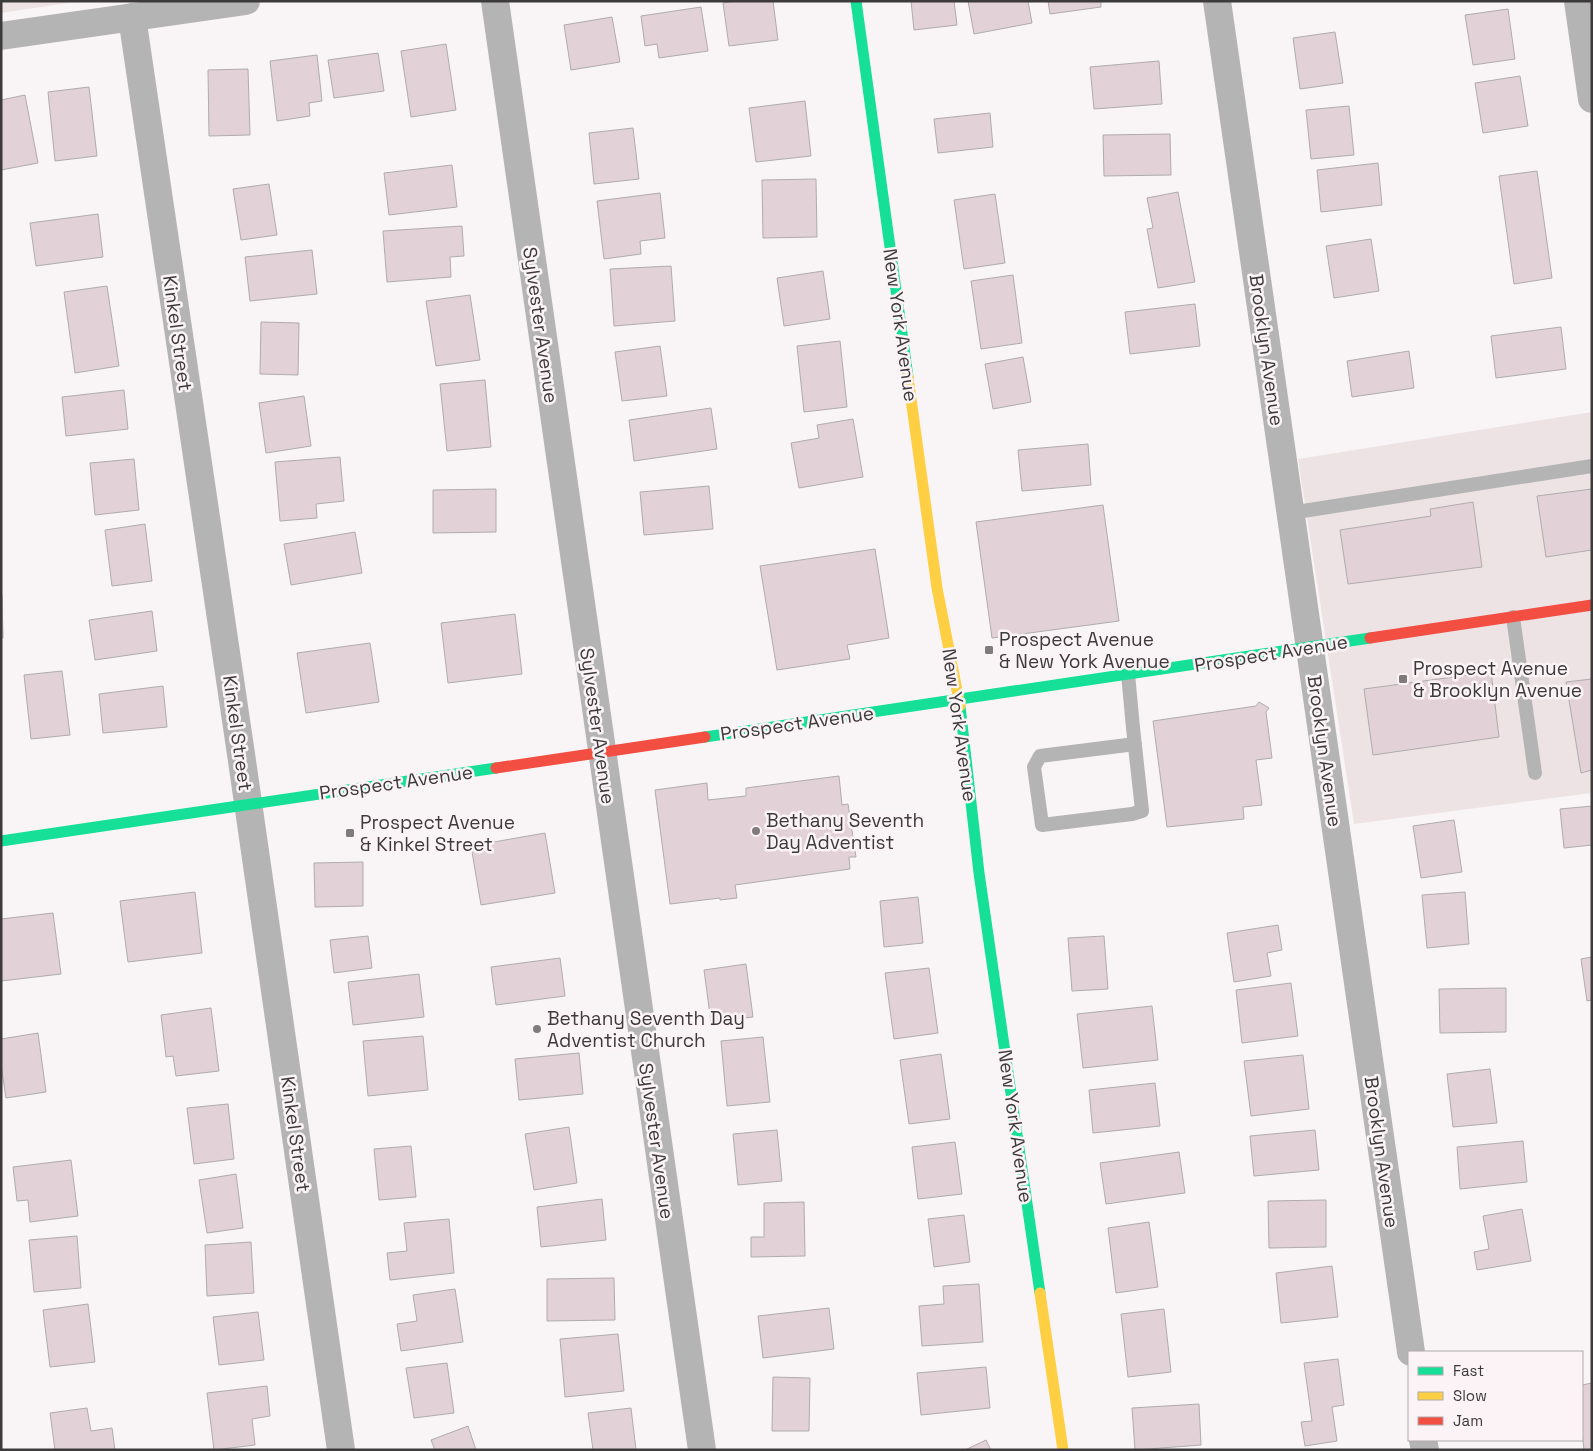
<svg xmlns="http://www.w3.org/2000/svg" width="1593" height="1451" font-family="'Space Grotesk',sans-serif">
	<style>
		.built { fill: #ede3e5 }
		.building { fill: #e2d1d6; stroke: #afacad }
		.lines { fill: none; stroke-linecap: round; stroke-linejoin: round }
		.lane { stroke: #b5b4b4; stroke-width: 14 }
		.street { stroke: #b5b4b4; stroke-width: 28 }
		.fast { stroke: #16e098; stroke-width: 11 }
		.slow { stroke: #ffcf43; stroke-width: 11 }
		.jam { stroke: #f24e42; stroke-width: 11 }
		.poi-dot { fill: #7f7b7c; stroke: #fbf3f5; stroke-width: 2 }
		.labels { text-anchor: middle; stroke-width: 5; stroke-linejoin: round; paint-order: stroke }
		.street-label { font-size: 19px; fill: #3d3a3b; stroke: #fbf3f5 }
		.poi-label { font-size: 19px; fill: #3d3a3b; stroke: #fbf3f5; text-anchor: start }
	</style>
	<rect width="100%" height="100%" fill="#f9f5f6"/>
	<g class="built">
		<polygon points="1,1 82,1 1,13"/>
		<polygon points="1592,412 1592,793 1354,824 1298,459"/>
	</g>
	<g class="building">
		<polygon points="735,1 773,1 778,40 729,46 723,3"/>
		<polygon points="911,1 954,1 957,25 914,30"/>
		<polygon points="968,1 1028,1 1032,23 974,34"/>
		<polygon points="1048,1 1101,1 1101,7 1050,14"/>
		<polygon points="701,7 708,51 659,58 657,44 645,46 641,16"/>
		<polygon points="1508,9 1515,59 1473,65 1465,15"/>
		<polygon points="612,17 620,62 571,70 564,25"/>
		<polygon points="1335,32 1343,83 1300,89 1293,38"/>
		<polygon points="446,44 456,110 411,117 401,51"/>
		<polygon points="378,53 384,91 334,98 328,60"/>
		<polygon points="317,55 322,101 309,103 310,116 277,121 270,61"/>
		<polygon points="1159,61 1162,104 1094,109 1090,67"/>
		<polygon points="248,69 250,135 209,136 208,70"/>
		<polygon points="1520,76 1528,126 1483,133 1475,83"/>
		<polygon points="89,87 97,156 55,161 48,92"/>
		<polygon points="25,95 38,163 1,170 1,100"/>
		<polygon points="805,101 811,156 756,162 749,108"/>
		<polygon points="1349,106 1354,155 1311,159 1306,110"/>
		<polygon points="990,113 993,147 938,153 934,119"/>
		<polygon points="633,128 639,179 594,184 589,133"/>
		<polygon points="1170,134 1171,175 1104,176 1103,135"/>
		<polygon points="1378,163 1382,205 1321,212 1317,170"/>
		<polygon points="452,165 457,207 389,215 384,173"/>
		<polygon points="1537,171 1552,278 1514,284 1499,176"/>
		<polygon points="816,179 817,237 763,238 762,180"/>
		<polygon points="269,184 277,235 241,240 233,189"/>
		<polygon points="1178,192 1195,282 1158,288 1147,229 1153,228 1147,198"/>
		<polygon points="660,193 665,238 640,241 641,254 604,259 597,201"/>
		<polygon points="995,194 1005,263 964,269 954,200"/>
		<polygon points="98,214 103,257 36,266 30,223"/>
		<polygon points="462,226 464,256 450,257 451,277 387,282 383,231"/>
		<polygon points="1371,239 1379,291 1334,298 1326,246"/>
		<polygon points="312,250 317,294 250,301 245,257"/>
		<polygon points="671,266 675,321 614,326 610,269"/>
		<polygon points="823,271 830,319 784,326 777,278"/>
		<polygon points="1013,275 1022,343 981,349 971,281"/>
		<polygon points="107,286 119,366 75,373 64,292"/>
		<polygon points="470,295 480,360 436,366 426,301"/>
		<polygon points="1195,304 1200,346 1130,354 1125,312"/>
		<polygon points="261,322 299,323 298,375 260,374"/>
		<polygon points="1561,327 1566,369 1496,378 1491,336"/>
		<polygon points="840,341 847,407 804,412 797,346"/>
		<polygon points="660,346 667,396 622,401 615,352"/>
		<polygon points="1409,351 1414,388 1352,397 1347,361"/>
		<polygon points="1023,357 1031,402 993,409 985,364"/>
		<polygon points="485,380 491,447 447,451 440,384"/>
		<polygon points="124,390 128,429 66,436 62,397"/>
		<polygon points="304,396 311,446 266,453 259,403"/>
		<polygon points="711,408 717,449 634,461 629,420"/>
		<polygon points="853,419 863,477 799,488 791,443 819,438 817,425"/>
		<polygon points="1088,444 1091,485 1022,491 1018,450"/>
		<polygon points="340,457 344,501 316,504 317,518 280,521 275,462"/>
		<polygon points="134,459 139,510 95,515 90,463"/>
		<polygon points="709,486 713,529 644,535 640,492"/>
		<polygon points="496,489 496,532 433,533 433,490"/>
		<polygon points="1592,489 1592,550 1546,557 1537,496"/>
		<polygon points="1473,502 1482,567 1348,584 1340,530 1431,516 1430,509"/>
		<polygon points="1103,505 1119,621 992,638 976,522"/>
		<polygon points="145,524 152,581 112,586 105,530"/>
		<polygon points="355,532 362,573 291,585 284,544"/>
		<polygon points="875,549 889,638 847,645 850,659 777,670 760,566"/>
		<polygon points="1,595 2,595 3,638 1,638"/>
		<polygon points="152,611 157,651 95,660 89,620"/>
		<polygon points="515,614 522,674 448,683 441,623"/>
		<polygon points="370,643 379,702 306,713 297,653"/>
		<polygon points="62,671 70,735 31,739 24,675"/>
		<polygon points="1491,672 1499,737 1373,755 1364,689"/>
		<polygon points="1592,679 1592,770 1581,773 1566,682"/>
		<polygon points="163,686 167,727 103,733 99,694"/>
		<polygon points="1259,702 1269,708 1266,712 1272,758 1256,760 1262,805 1243,807 1244,819 1167,827 1153,721 1256,706"/>
		<polygon points="839,776 842,805 848,804 856,857 849,857 850,869 735,885 737,898 720,900 720,898 670,904 655,790 707,783 708,800 746,796 746,788"/>
		<polygon points="1592,806 1592,845 1564,848 1560,809"/>
		<polygon points="1454,820 1462,872 1421,878 1413,826"/>
		<polygon points="545,833 555,893 481,905 471,846"/>
		<polygon points="363,862 363,906 315,907 314,863"/>
		<polygon points="195,892 202,953 128,962 120,901"/>
		<polygon points="1465,892 1469,944 1427,948 1422,895"/>
		<polygon points="918,897 923,943 884,947 880,901"/>
		<polygon points="53,913 61,974 1,981 1,919"/>
		<polygon points="1278,925 1282,950 1267,953 1271,976 1234,982 1227,933"/>
		<polygon points="368,936 372,968 334,973 330,940"/>
		<polygon points="1104,936 1108,989 1072,991 1068,938"/>
		<polygon points="1592,957 1592,1000 1587,1001 1581,959"/>
		<polygon points="560,958 565,996 496,1005 491,967"/>
		<polygon points="746,964 753,1017 711,1022 704,970"/>
		<polygon points="929,968 938,1033 894,1039 885,973"/>
		<polygon points="419,974 424,1017 353,1025 348,982"/>
		<polygon points="1291,983 1298,1036 1242,1043 1236,990"/>
		<polygon points="1506,988 1506,1032 1440,1033 1439,989"/>
		<polygon points="1152,1006 1158,1060 1083,1068 1077,1014"/>
		<polygon points="211,1008 219,1071 176,1076 173,1056 166,1057 161,1015"/>
		<polygon points="38,1033 46,1092 6,1098 1,1065 1,1039"/>
		<polygon points="423,1036 428,1090 368,1096 363,1041"/>
		<polygon points="763,1037 770,1102 727,1106 721,1041"/>
		<polygon points="579,1053 583,1094 519,1100 515,1059"/>
		<polygon points="941,1054 950,1119 909,1124 900,1060"/>
		<polygon points="1303,1055 1309,1109 1251,1116 1244,1061"/>
		<polygon points="1490,1069 1497,1123 1453,1127 1447,1074"/>
		<polygon points="1155,1083 1160,1126 1093,1133 1089,1090"/>
		<polygon points="228,1104 234,1159 194,1164 187,1108"/>
		<polygon points="569,1127 577,1183 534,1190 525,1134"/>
		<polygon points="777,1130 782,1181 738,1185 733,1134"/>
		<polygon points="1315,1130 1319,1170 1254,1176 1250,1136"/>
		<polygon points="1523,1141 1527,1182 1460,1189 1457,1147"/>
		<polygon points="955,1142 962,1194 918,1199 912,1147"/>
		<polygon points="411,1146 416,1197 379,1200 374,1149"/>
		<polygon points="1179,1152 1185,1193 1106,1204 1100,1163"/>
		<polygon points="71,1160 78,1216 30,1222 28,1200 17,1201 13,1167"/>
		<polygon points="236,1174 243,1228 207,1233 199,1180"/>
		<polygon points="602,1199 606,1240 541,1247 537,1207"/>
		<polygon points="1326,1200 1326,1247 1269,1248 1268,1201"/>
		<polygon points="804,1202 805,1256 751,1257 751,1237 764,1237 764,1203"/>
		<polygon points="1522,1209 1531,1261 1477,1270 1474,1252 1489,1249 1483,1216"/>
		<polygon points="964,1215 970,1262 934,1267 928,1219"/>
		<polygon points="449,1219 454,1273 390,1280 387,1253 407,1251 404,1223"/>
		<polygon points="1149,1222 1158,1287 1116,1293 1108,1228"/>
		<polygon points="77,1236 81,1288 34,1292 29,1240"/>
		<polygon points="251,1242 254,1293 207,1296 205,1245"/>
		<polygon points="1332,1266 1338,1317 1281,1323 1276,1273"/>
		<polygon points="614,1278 615,1320 547,1321 547,1279"/>
		<polygon points="979,1284 983,1342 922,1346 919,1306 944,1304 943,1286"/>
		<polygon points="455,1289 463,1342 401,1351 397,1324 417,1321 413,1295"/>
		<polygon points="88,1304 95,1362 50,1367 43,1310"/>
		<polygon points="829,1308 834,1349 763,1358 758,1316"/>
		<polygon points="1164,1309 1171,1372 1128,1377 1121,1314"/>
		<polygon points="258,1312 264,1360 219,1365 213,1317"/>
		<polygon points="618,1334 624,1391 565,1397 560,1339"/>
		<polygon points="1338,1359 1344,1405 1332,1407 1337,1441 1305,1446 1301,1422 1312,1421 1304,1363"/>
		<polygon points="447,1363 454,1413 414,1418 406,1368"/>
		<polygon points="986,1367 990,1408 921,1415 917,1373"/>
		<polygon points="773,1377 810,1378 809,1431 772,1431"/>
		<polygon points="1592,1383 1592,1450 1584,1450 1582,1432 1582,1385"/>
		<polygon points="267,1386 270,1416 252,1419 255,1445 214,1450 207,1393"/>
		<polygon points="1199,1404 1201,1445 1135,1450 1132,1408"/>
		<polygon points="87,1408 91,1431 112,1428 115,1450 55,1450 50,1413"/>
		<polygon points="631,1408 636,1450 593,1450 588,1413"/>
		<polygon points="468,1426 476,1450 435,1450 431,1440"/>
		<polygon points="986,1440 991,1450 965,1450"/>
	</g>
	<g class="lines">
		<g class="lane">
			<polyline points="1290,513 1592,466"/>
			<polyline points="1513,617 1535,773"/>
			<path d="M1128 674 1132 717C1135 749 1139 780 1142 811L1132 814 1042 825 1034 767 1040 756 1135 744"/>
		</g>
		<g class="street">
			<polyline points="495,1 702,1450"/>
			<polyline points="1217,1 1411,1352"/>
			<polyline points="1578,1 1592,99"/>
			<polyline points="132,17 241,754 341,1450"/>
			<polyline points="1,36 246,1"/>
			<polyline points="1423,1440 1425,1450"/>
		</g>
		<g class="fast">
			<polyline points="856,1 908,377"/>
			<polyline points="960,706 979,873 1040,1293"/>
			<polyline points="705,737 1370,638"/>
			<polyline points="1,841 496,768"/>
		</g>
		<g class="slow">
			<polyline points="908,377 937,588 960,706"/>
			<polyline points="1040,1293 1063,1450"/>
		</g>
		<g class="jam">
			<polyline points="1370,638 1592,605"/>
			<polyline points="496,768 705,737"/>
		</g>
	</g>
	<g class="poi-dot">
		<rect x="984" y="645" width="10" height="10" rx="2.5"/>
		<rect x="1398" y="674" width="10" height="10" rx="2.5"/>
		<circle cx="756" cy="831" r="5"/>
		<rect x="345" y="828" width="10" height="10" rx="2.5"/>
		<circle cx="537" cy="1029" r="5"/>
	</g>
	<g class="labels">
		<g class="street-label">
			<text transform="translate(541 325) rotate(82)" y="7">Sylvester Avenue</text>
			<text transform="translate(901 325) rotate(82)" y="7">New York Avenue</text>
			<text transform="translate(178 333) rotate(82)" y="7">Kinkel Street</text>
			<text transform="translate(1267 350) rotate(82)" y="7">Brooklyn Avenue</text>
			<text transform="translate(1271 653) rotate(-9)" y="7">Prospect Avenue</text>
			<text transform="translate(797 723) rotate(-8)" y="7">Prospect Avenue</text>
			<text transform="translate(960 725) rotate(82)" y="7">New York Avenue</text>
			<text transform="translate(598 726) rotate(82)" y="7">Sylvester Avenue</text>
			<text transform="translate(238 733) rotate(82)" y="7">Kinkel Street</text>
			<text transform="translate(1325 751) rotate(82)" y="7">Brooklyn Avenue</text>
			<text transform="translate(396 782) rotate(-8)" y="7">Prospect Avenue</text>
			<text transform="translate(1016 1126) rotate(82)" y="7">New York Avenue</text>
			<text transform="translate(296 1134) rotate(82)" y="7">Kinkel Street</text>
			<text transform="translate(657 1141) rotate(82)" y="7">Sylvester Avenue</text>
			<text transform="translate(1382 1152) rotate(82)" y="7">Brooklyn Avenue</text>
		</g>
		<g class="poi-label">
			<text x="999" y="646">Prospect Avenue<tspan x="999" dy="22">&amp; New York Avenue</tspan></text>
			<text x="1413" y="675">Prospect Avenue<tspan x="1413" dy="22">&amp; Brooklyn Avenue</tspan></text>
			<text x="766" y="827">Bethany Seventh<tspan x="766" dy="22">Day Adventist</tspan></text>
			<text x="360" y="829">Prospect Avenue<tspan x="360" dy="22">&amp; Kinkel Street</tspan></text>
			<text x="547" y="1025">Bethany Seventh Day<tspan x="547" dy="22">Adventist Church</tspan></text>
		</g>
	</g>
	<rect width="1593" height="1451" fill="none" stroke="#3d3a3b" stroke-width="5"/>
	<rect x="1408" y="1351" width="175" height="90" fill="#fbf3f5" stroke="#afa9ab"/>
	<rect x="1418" y="1367" width="25" height="8" fill="#16e098" stroke="#afa9ab"/>
	<text x="1453" y="1376" font-size="15" fill="#3d3a3b">Fast</text>
	<rect x="1418" y="1392" width="25" height="8" fill="#ffcf43" stroke="#afa9ab"/>
	<text x="1453" y="1401" font-size="15" fill="#3d3a3b">Slow</text>
	<rect x="1418" y="1417" width="25" height="8" fill="#f24e42" stroke="#afa9ab"/>
	<text x="1453" y="1426" font-size="15" fill="#3d3a3b">Jam</text>
</svg>
